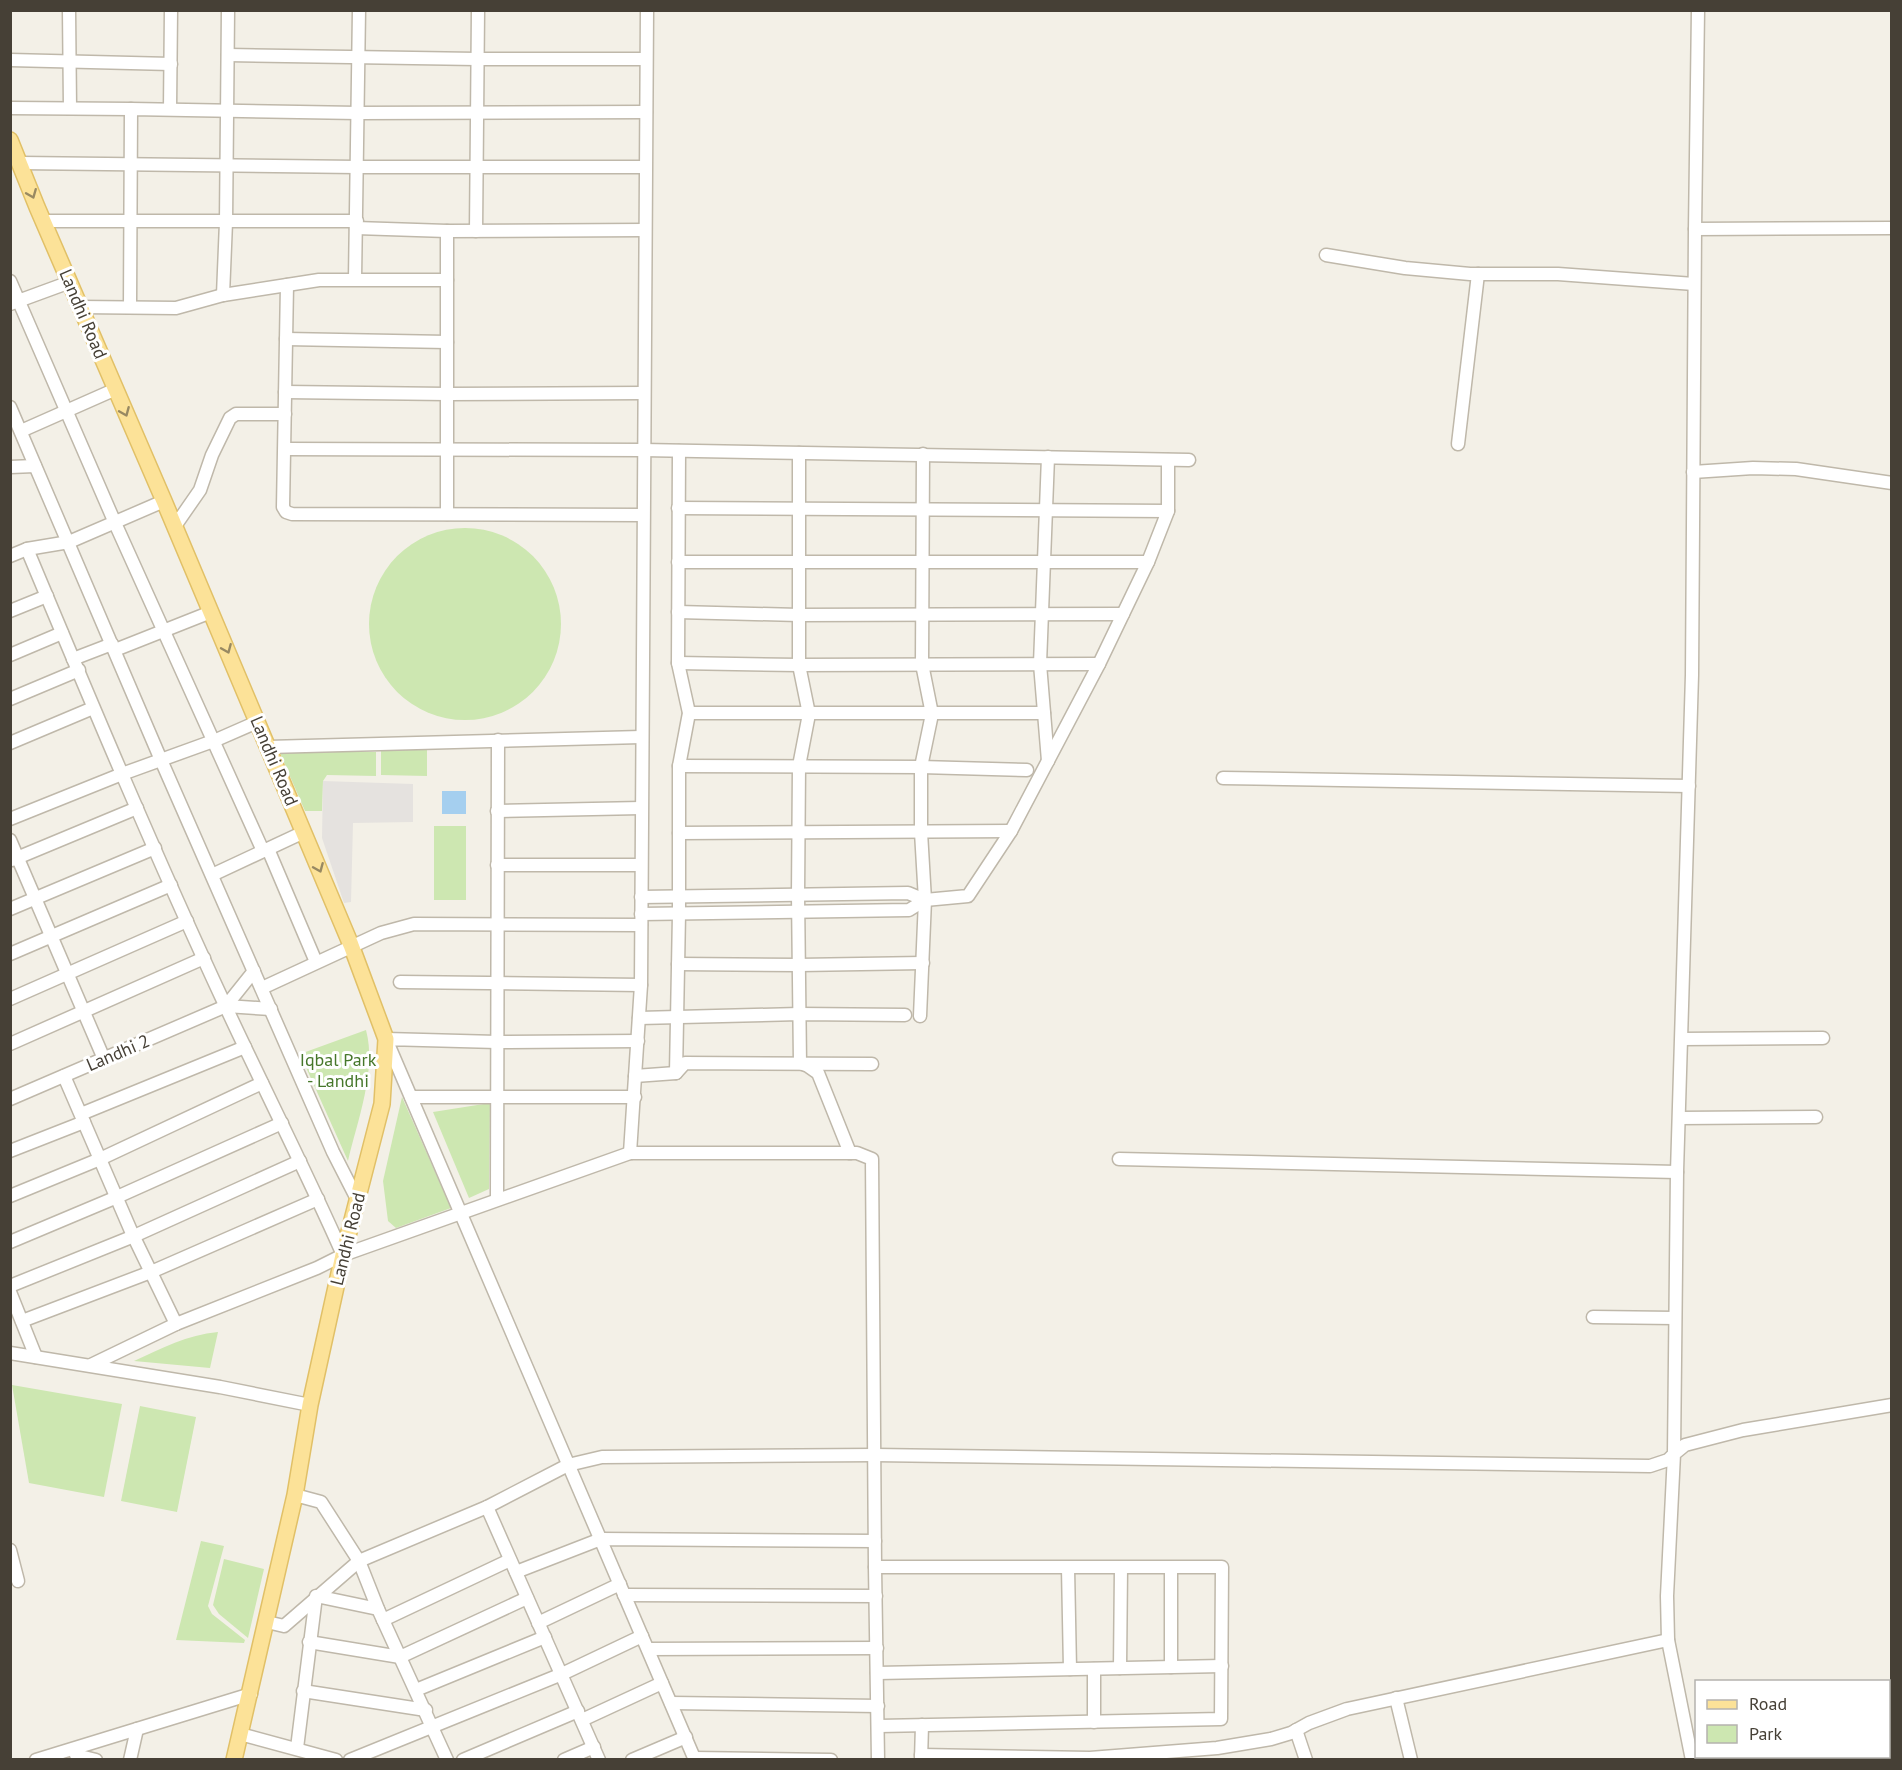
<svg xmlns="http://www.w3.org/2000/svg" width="1902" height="1770" font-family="'PT Sans',sans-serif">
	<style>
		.green { fill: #cde7b1 }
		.parking { fill: #e5e2df }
		.water { fill: #a5cfef }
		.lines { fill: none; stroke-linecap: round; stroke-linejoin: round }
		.minor-casing { stroke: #bfb8aa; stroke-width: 15 }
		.major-casing { stroke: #e1c067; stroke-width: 18 }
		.minor { stroke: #fff; stroke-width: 12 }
		.major { stroke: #fce298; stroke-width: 15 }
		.oneway { stroke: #988962 }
		.labels { text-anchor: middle; stroke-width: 6; stroke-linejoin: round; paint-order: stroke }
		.street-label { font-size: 18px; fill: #464036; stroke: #fff }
		.park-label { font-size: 18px; fill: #46772a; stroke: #fff }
	</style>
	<rect width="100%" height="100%" fill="#f3f0e7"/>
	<g class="green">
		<circle cx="465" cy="624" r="96"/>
		<polygon points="381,750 427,750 427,776 381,775"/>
		<polygon points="327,751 376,752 376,776 327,775 323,781 322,811 305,811 280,753"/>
		<rect x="434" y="826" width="32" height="74"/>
		<path d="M366 1030C377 1070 357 1122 348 1161L300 1054Z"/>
		<polygon points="402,1097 451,1208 396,1228 388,1221 383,1181"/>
		<polygon points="490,1103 489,1189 469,1198 433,1112"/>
		<path d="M218 1332 210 1368 134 1361C162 1348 187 1335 218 1332Z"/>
		<polygon points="12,1385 122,1404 104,1497 29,1483"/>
		<polygon points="140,1406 196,1417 177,1512 121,1501"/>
		<polygon points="201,1541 224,1546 208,1606 212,1614 245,1640 244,1643 176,1640"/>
		<polygon points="224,1559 264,1569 248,1638 219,1614 213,1605"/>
	</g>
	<polygon class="parking" points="323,781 413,784 413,822 353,823 351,902 344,903 322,838"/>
	<rect class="water" x="442" y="791" width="24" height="23"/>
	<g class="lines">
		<defs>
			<g id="minor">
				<polyline points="69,10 70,108"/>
				<polyline points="228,55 477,59 646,59"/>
				<polyline points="10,60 171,64"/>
				<polyline points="10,108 131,109"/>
				<polyline points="170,109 171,10"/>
				<polyline points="20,163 357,167 645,167"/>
				<polyline points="43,221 357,221"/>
				<polyline points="356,228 447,231 645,230"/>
				<polyline points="1695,229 1892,228"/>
				<polyline points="476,231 478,10"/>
				<polyline points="1326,255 1405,268 1470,274 1558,274 1694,284"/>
				<polyline points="355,279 359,10"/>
				<polyline points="10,281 115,523 263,851"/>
				<polyline points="287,285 283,507 286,512 292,514 643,515"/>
				<polyline points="223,295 226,222 228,10"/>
				<polyline points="10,304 70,282"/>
				<polyline points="80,307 176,308 223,295 319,280 447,280"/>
				<polyline points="130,307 131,109 358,113 646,112"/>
				<polyline points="286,339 447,342"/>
				<polyline points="285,392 447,394 643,393"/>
				<polyline points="10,407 161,760 333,1152 357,1199"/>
				<polyline points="21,431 116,389"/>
				<polyline points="1458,444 1478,274"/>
				<polyline points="285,449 643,450 1189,460"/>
				<polyline points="799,453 799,665 809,714 799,766 798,895 800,1063 808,1066 818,1073 850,1153"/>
				<polyline points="10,467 35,466"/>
				<polyline points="1693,472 1753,468 1796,469 1892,483"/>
				<polyline points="678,508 1168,511"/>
				<polyline points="447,514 447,231"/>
				<polyline points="175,526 200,490 212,455 230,418 236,414 285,414"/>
				<path d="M27 549C91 702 155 855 225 1005 264 1089 306 1171 343 1255"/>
				<polyline points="10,556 27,549 69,542 164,501"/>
				<polyline points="678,562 1148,562"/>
				<polyline points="10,611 47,596"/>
				<polyline points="678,612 799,615 1123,614"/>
				<polyline points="115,650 211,612"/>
				<polyline points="10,655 62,633"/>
				<polyline points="73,659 112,644"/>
				<polyline points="678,663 799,665 1099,664"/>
				<polyline points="10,699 79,670"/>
				<polyline points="689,713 1044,713"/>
				<polyline points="10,743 93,708"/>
				<polyline points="268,747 641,737"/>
				<polyline points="1048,761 1040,664 1048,457"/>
				<polyline points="679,766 921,767 1027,770"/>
				<polyline points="1223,778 1689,786"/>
				<polyline points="497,811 641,808"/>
				<polyline points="10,819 122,774 216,740 257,722"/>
				<polyline points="679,833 1011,831"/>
				<polyline points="10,840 104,1059"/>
				<polyline points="268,849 316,962"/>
				<polyline points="12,860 137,808"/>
				<polyline points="497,865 641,865"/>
				<polyline points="212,875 304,832"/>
				<polyline points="641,897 908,893 925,900 968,896 1011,831 1099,664 1148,562 1168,511 1168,460"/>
				<polyline points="10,909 155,848"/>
				<polyline points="641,914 909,910 925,900"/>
				<polyline points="10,954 171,885"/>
				<polyline points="678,964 799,965 923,963"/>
				<polyline points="400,982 641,985"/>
				<polyline points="262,988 381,933 414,924 641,925"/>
				<polyline points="10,999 187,921"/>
				<polyline points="226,1006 254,971"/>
				<polyline points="920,1016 925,900 921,832 921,767 932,714 922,664 923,454"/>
				<polyline points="639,1018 799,1014 905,1015"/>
				<polyline points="1682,1039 1823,1038"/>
				<polyline points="638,1041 497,1042 386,1039 695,1760"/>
				<polyline points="10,1044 204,958"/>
				<polyline points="676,1073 679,914 679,766 689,713 678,663 679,451"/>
				<polyline points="64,1076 131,1231 176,1324"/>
				<polyline points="635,1076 676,1073 685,1063 872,1064"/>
				<polyline points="411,1097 635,1097"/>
				<polyline points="10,1099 226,1006 271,1009"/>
				<polyline points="81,1114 245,1047"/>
				<polyline points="1680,1118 1816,1117"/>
				<polyline points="10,1151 84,1122"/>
				<polyline points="630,1153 641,985 647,10"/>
				<polyline points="1119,1159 1677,1172"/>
				<polyline points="10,1196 100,1159 262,1083"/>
				<polyline points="497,1199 498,740"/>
				<polyline points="10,1242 117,1197 282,1123"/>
				<polyline points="10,1286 134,1236 300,1161"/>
				<polyline points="10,1292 36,1357"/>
				<polyline points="1593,1317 1675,1318"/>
				<polyline points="22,1321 151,1272 318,1199"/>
				<polyline points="10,1353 220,1387 310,1405"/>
				<polyline points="91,1365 176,1324 317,1268 343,1255 630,1153 857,1153 872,1159 875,1567 878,1760"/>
				<polyline points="295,1495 321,1502 359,1561 378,1609 447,1760"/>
				<polyline points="487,1507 599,1760"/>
				<polyline points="10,1550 18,1581"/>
				<polyline points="875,1567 1222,1567 1221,1719 879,1726"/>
				<polyline points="1068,1568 1070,1669"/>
				<polyline points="516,1572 601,1539 875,1541"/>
				<polyline points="624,1595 876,1596"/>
				<polyline points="383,1620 510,1560"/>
				<polyline points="267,1622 284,1626 359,1561 487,1507 568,1465 602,1457 875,1455 1650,1466 1668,1460 1674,1454 1677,1172 1692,675 1695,229 1698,10"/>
				<polyline points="538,1623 620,1584"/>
				<polyline points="309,1642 400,1657 527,1598"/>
				<polyline points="648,1649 877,1648"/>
				<polyline points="1171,1667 1171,1568"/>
				<polyline points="1120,1668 1121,1568"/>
				<polyline points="877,1673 1222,1666"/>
				<polyline points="416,1690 545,1637"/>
				<polyline points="303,1691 426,1710"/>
				<polyline points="1396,1698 1411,1760"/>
				<polyline points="671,1703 878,1706"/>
				<polyline points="582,1720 662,1683"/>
				<polyline points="1094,1722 1094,1669"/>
				<polyline points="1296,1730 1306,1760"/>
				<polyline points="240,1734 336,1760"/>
				<polyline points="297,1748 316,1596 378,1609"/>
				<polyline points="76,1755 96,1760"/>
				<polyline points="921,1755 1090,1758 1217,1748 1271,1739 1291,1733 1309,1723 1347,1709 1668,1640"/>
				<polyline points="694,1758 831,1760"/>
				<polyline points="36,1760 251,1694"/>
				<polyline points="130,1760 137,1729"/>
				<polyline points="350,1760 562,1674 642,1636"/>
				<polyline points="463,1760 578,1711"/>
				<polyline points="564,1760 594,1747"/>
				<polyline points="632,1760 686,1737"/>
				<polyline points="921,1760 922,1725"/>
				<polyline points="1692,1760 1668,1640 1667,1596 1674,1454 1685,1445 1743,1430 1892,1405"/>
			</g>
			<polyline id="major" points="10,140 37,207 164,501 351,945 386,1039 382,1104 343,1255 310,1405 295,1495 234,1760"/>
		</defs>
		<use href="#minor" class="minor-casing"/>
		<use href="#major" class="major-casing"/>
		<use href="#minor" class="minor"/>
		<use href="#major" class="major"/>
	</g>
	<defs><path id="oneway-chevron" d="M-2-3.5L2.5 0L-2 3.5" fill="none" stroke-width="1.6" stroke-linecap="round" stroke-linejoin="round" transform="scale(1.5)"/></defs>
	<g class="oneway">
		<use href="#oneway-chevron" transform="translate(32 194) rotate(68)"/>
		<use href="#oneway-chevron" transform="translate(125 412) rotate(67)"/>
		<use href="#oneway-chevron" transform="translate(227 649) rotate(67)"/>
		<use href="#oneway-chevron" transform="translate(319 868) rotate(67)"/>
	</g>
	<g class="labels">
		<g class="street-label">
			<text transform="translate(83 314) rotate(67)" y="6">Landhi Road</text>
			<text transform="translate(274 761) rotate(67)" y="6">Landhi Road</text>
			<text transform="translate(118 1053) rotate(-23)" y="6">Landhi 2</text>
			<text transform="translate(348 1239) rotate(-76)" y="6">Landhi Road</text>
		</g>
		<g class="park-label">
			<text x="338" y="1066">Iqbal Park<tspan x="338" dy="21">- Landhi</tspan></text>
		</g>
	</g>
	<rect width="1902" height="1770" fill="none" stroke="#464036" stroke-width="24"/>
	<rect x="1695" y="1680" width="195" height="78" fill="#ffffff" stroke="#b5b3af" stroke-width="1.5"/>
	<rect x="1707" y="1700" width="30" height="9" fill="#fce298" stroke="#b5b3af" stroke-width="1.5"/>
	<text x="1749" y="1710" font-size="18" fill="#464036">Road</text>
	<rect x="1707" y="1725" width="30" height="18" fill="#cde7b1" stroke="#b5b3af" stroke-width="1.5"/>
	<text x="1749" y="1740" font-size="18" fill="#464036">Park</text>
</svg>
